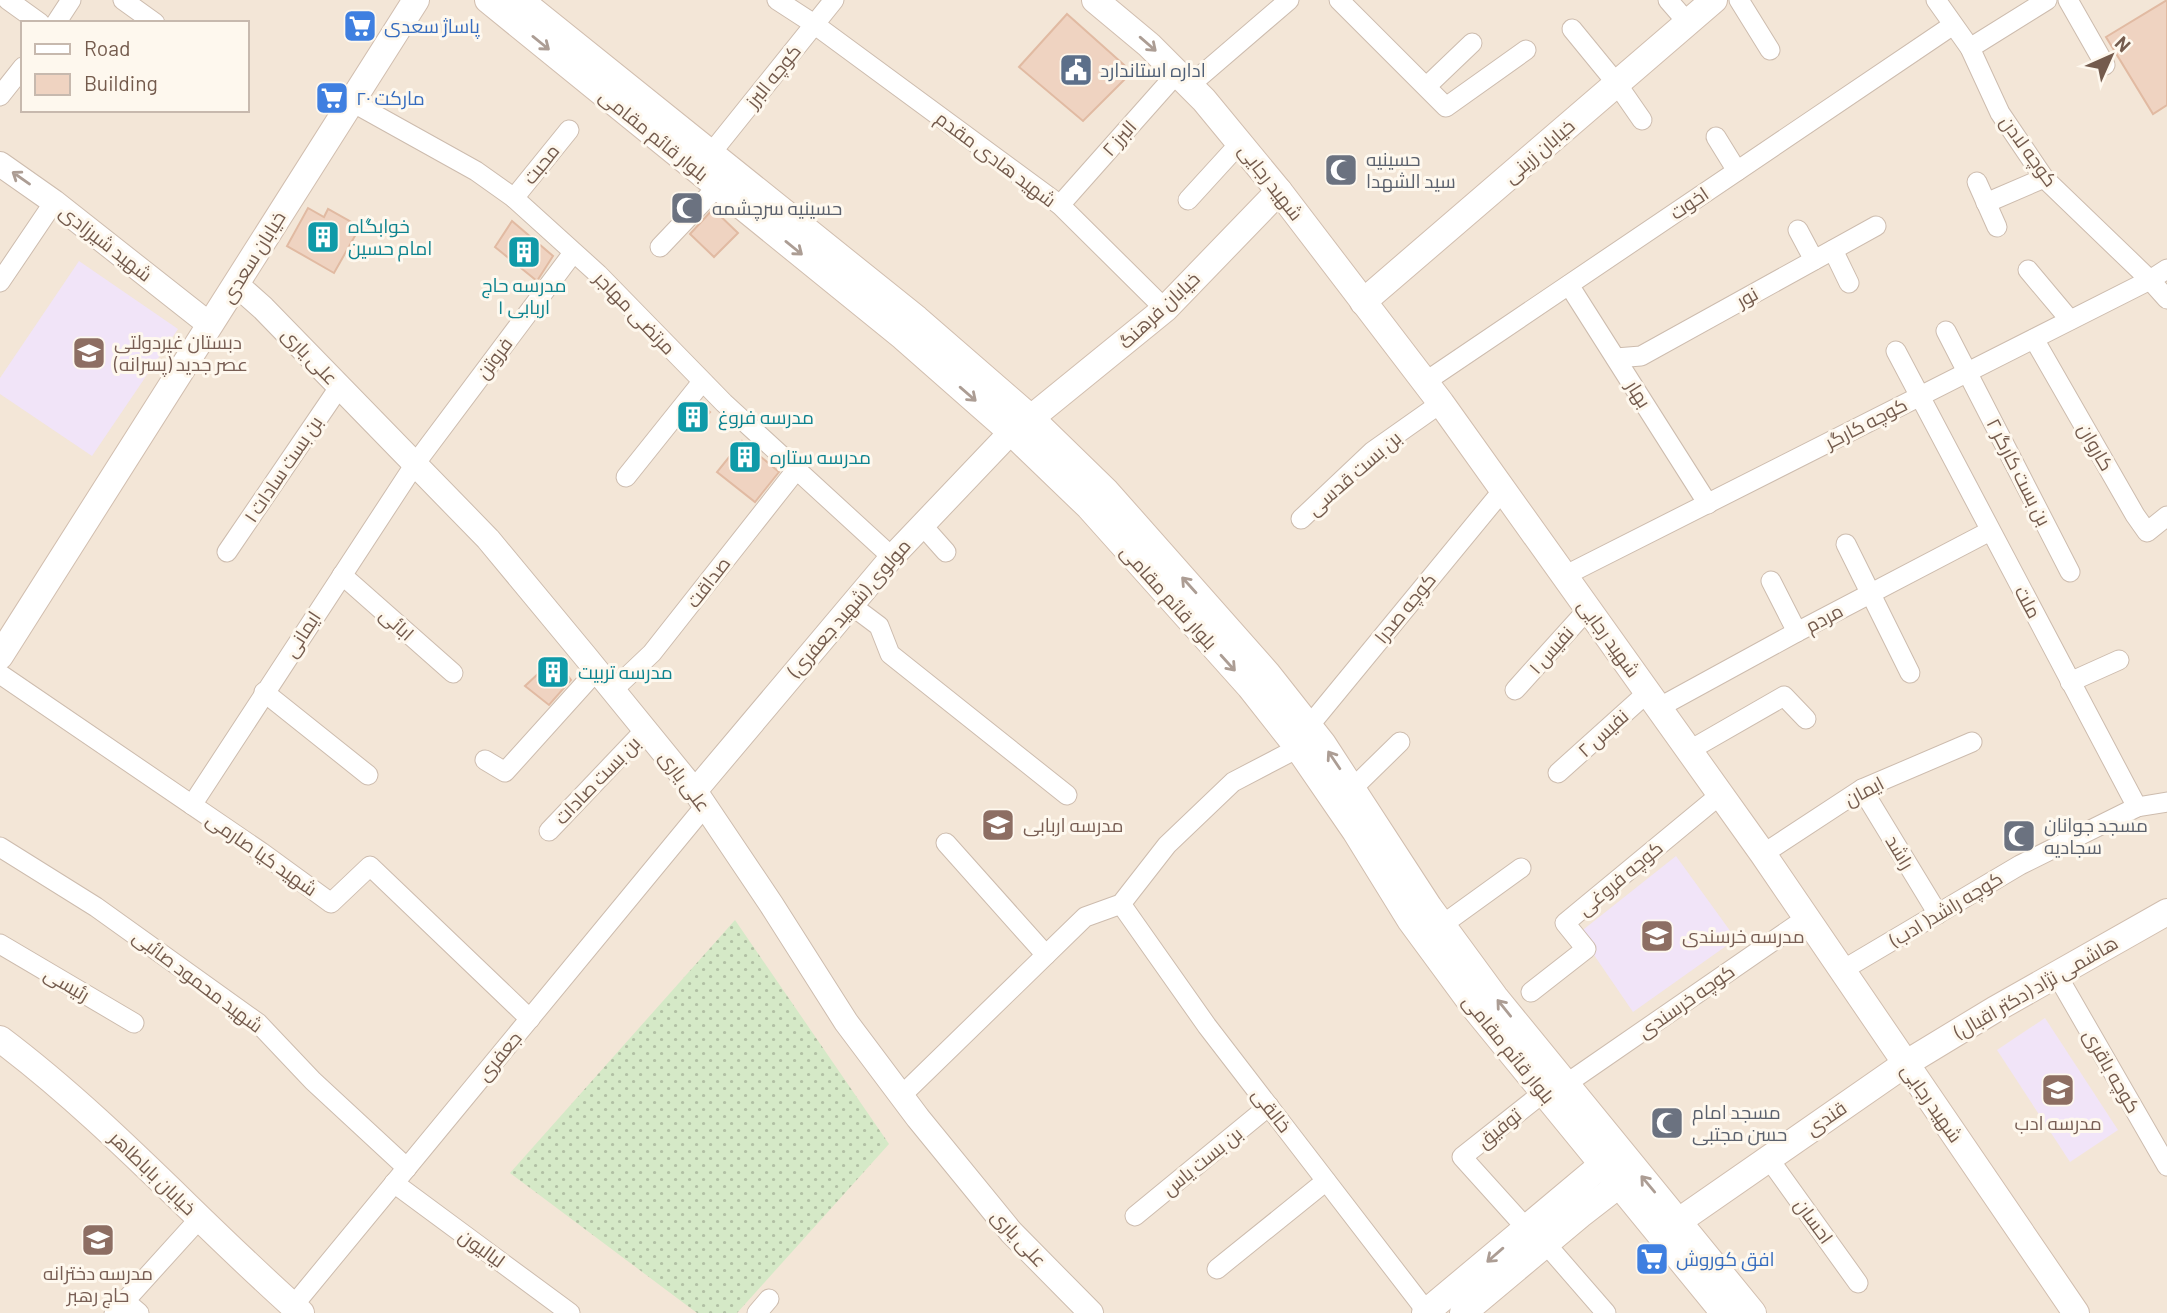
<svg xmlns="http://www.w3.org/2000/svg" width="2167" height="1313" font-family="Barlow,Cairo,sans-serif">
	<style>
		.residential { fill: #f3e6d7; fill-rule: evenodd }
		.education { fill: #f1e4f8 }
		.grass { fill: url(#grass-dots) }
		.building { fill: #efd3c1; stroke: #e1baa2; stroke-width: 2 }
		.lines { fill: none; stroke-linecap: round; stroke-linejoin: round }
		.minor-casing { stroke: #cdbcae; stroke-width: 21 }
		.tertiary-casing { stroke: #cdbcae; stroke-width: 26 }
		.secondary-casing { stroke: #d1beaf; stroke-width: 28 }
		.minor { stroke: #fff; stroke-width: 19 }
		.tertiary { stroke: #fff; stroke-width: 24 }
		.secondary { stroke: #fff; stroke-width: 26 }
		.oneway { stroke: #ac9d94 }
		.labels { text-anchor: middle; stroke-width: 6; stroke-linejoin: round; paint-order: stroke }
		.shop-label { font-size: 19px; fill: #366cbe; stroke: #fef8ee; text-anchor: start }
		.service-label { font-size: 19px; fill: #4e5e75; stroke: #fef8ee; text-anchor: start }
		.street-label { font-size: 19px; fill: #745b4d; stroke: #fef8ee }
		.worship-label { font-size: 19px; fill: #5b616d; stroke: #fef8ee; text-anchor: start }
		.culture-label { font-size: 19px; fill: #0d838f; stroke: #fef8ee; text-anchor: start }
		.education-label { font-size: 19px; fill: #785e54; stroke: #fef8ee; text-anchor: start }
	</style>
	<defs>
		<pattern id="grass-dots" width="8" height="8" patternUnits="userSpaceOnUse" patternTransform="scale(1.75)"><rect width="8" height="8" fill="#d5e9c7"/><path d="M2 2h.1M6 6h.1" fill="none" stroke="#b1c0a4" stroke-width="1.8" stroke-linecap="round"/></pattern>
	</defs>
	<rect width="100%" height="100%" fill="#fbf4e8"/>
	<path class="residential" d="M0 0H2167V1313H0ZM23 23H247V110H23Z"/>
	<g class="education">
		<polygon points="79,261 178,329 92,456 0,394 0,378"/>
		<polygon points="1676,856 1736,939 1633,1012 1579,933"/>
		<polygon points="2045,1018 2118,1130 2070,1162 1997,1050"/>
	</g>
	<polygon class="grass" points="735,920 889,1144 737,1313 697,1313 510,1173"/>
	<g class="building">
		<polygon points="2167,0 2167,105 2153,114 2106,37"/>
		<polygon points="1067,14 1132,72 1083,121 1019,67"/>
		<polygon points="308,208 324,217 328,209 360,227 334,273 287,246"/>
		<polygon points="713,209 738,233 714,257 690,234"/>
		<polygon points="512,221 553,256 537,281 495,247"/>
		<polygon points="700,404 710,412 692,432 683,425"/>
		<polygon points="742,441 779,472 755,502 717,472"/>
		<polygon points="555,658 571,680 549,705 525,686"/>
	</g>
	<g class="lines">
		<defs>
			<g id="minor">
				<polyline points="8,0 40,23"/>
				<polyline points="123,0 155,23"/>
				<polyline points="777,0 814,24 1060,205 1165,309"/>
				<polyline points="1339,0 1446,107 1526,50"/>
				<polyline points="1668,0 1688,23"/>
				<polyline points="1739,0 1770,50"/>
				<polyline points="1936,0 1970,48 2000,113 2044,178 2150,280 2167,299"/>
				<polyline points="2068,0 2105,65"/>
				<polyline points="56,23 71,0"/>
				<polyline points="1572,29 1617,84 1642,120"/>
				<polyline points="1970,48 2047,0"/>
				<polyline points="1190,85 1289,0"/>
				<polyline points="1427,86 1472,43"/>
				<polyline points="0,96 23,67"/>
				<polyline points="352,102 476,171 514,198 598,274 724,403 892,557"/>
				<polyline points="1716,137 1737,171"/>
				<polyline points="712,152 834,0"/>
				<polyline points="1977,182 1997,227"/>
				<polyline points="514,198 569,130"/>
				<polyline points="1188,200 1240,143"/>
				<polyline points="1986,203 2044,178"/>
				<polyline points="1060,205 1178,72"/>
				<polyline points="1798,230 1814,260"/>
				<polyline points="660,247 718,186"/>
				<polyline points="1833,250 1849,283"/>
				<polyline points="2028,270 2070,320"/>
				<polyline points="0,282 54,202"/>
				<polyline points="1569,285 1708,504"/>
				<polyline points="1946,331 2070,572"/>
				<polyline points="2034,339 2135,515 2147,532 2167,516"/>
				<polyline points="1896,351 2137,807"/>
				<polyline points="1616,358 1641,356 1876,226"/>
				<polyline points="1425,382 1953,25"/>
				<polyline points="626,477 702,382"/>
				<polyline points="1301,519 1373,451 1441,403"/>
				<polyline points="922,525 946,552"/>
				<polyline points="1846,544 1910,673"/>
				<polyline points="227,552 340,386"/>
				<polyline points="342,575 453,673"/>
				<polyline points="1564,576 2150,280 2167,269"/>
				<polyline points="1771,581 1797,632"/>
				<polyline points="851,605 879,626 890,654 1067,795"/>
				<polyline points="0,674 261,852 331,903 370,866 530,1019"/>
				<polyline points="2070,682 2119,660"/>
				<polyline points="613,690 652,653 797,469"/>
				<polyline points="1515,690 1588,609"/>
				<polyline points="264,692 368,775"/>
				<polyline points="1658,708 1797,632 1990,531"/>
				<polyline points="1309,726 1503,490"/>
				<polyline points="1690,750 1784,696 1806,719"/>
				<polyline points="485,760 505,772 597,670"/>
				<polyline points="1558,773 1648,692"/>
				<polyline points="1353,788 1400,742"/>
				<polyline points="1862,789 1938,914"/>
				<polyline points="192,805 415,464 573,253"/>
				<polyline points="549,831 645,730"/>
				<polyline points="946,843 1046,955"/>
				<polyline points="0,847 96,907 258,1023 313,1081 407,1168"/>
				<polyline points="1763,854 1862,789 1972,742"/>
				<polyline points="1121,904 1207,1026 1427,1312"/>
				<polyline points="1442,925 1521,868"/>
				<polyline points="0,944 134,1023"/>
				<polyline points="1841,971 2020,865 2137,807 2167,802"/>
				<polyline points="2057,975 2167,1166"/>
				<polyline points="1531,992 1586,949 1565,923 1721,794"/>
				<polyline points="1566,1084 1805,919"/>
				<polyline points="901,1096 1085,917 1121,904 1167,845 1233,782 1298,748"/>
				<polyline points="1769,1159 1858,1283"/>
				<polyline points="394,1183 570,1313"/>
				<polyline points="1135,1216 1269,1106"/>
				<polyline points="1526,1228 1462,1157 1544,1092"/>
				<polyline points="1546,1244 1606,1313"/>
				<polyline points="1217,1269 1326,1181"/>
				<polyline points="125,1301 139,1313"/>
				<polyline points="293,1306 705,806"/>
				<polyline points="114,1313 200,1218"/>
				<polyline points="757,1313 769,1299"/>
			</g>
			<g id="tertiary">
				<polyline points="0,164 54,202 210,325"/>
				<polyline points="236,284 263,308 488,539 585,656 695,791 771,904 846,1022 918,1118 1011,1232 1091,1313"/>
				<polyline points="695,791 892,557 1011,432"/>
			</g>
			<g id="secondary">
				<polyline points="488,0 903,337 1011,432 1089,507 1250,687 1298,748 1355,831 1410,920 1477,1011 1724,1313"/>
				<polyline points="520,0 917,319 1031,418 1106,491 1267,673 1323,744 1429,907 1495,997 1753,1313"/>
				<polyline points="1095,0 1149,45 1204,100 1279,191 1441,403 1763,854 2076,1313"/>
				<polyline points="1363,302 1714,0"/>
				<polyline points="1031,418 1165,309 1279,191"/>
				<polyline points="0,656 416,0"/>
				<path d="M0 1039C109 1121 199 1223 301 1313"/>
				<polyline points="1679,1221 1905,1064 1994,1010 2167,912"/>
				<polyline points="1425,1313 1603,1164"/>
				<polyline points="1463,1313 1580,1215 1620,1184"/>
			</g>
		</defs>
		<use href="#minor" class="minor-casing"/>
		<use href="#tertiary" class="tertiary-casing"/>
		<use href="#secondary" class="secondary-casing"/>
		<use href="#minor" class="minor"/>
		<use href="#tertiary" class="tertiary"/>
		<use href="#secondary" class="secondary"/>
	</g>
	<defs><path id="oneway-shaft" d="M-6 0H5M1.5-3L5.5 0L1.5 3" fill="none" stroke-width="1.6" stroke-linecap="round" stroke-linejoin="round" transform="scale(1.75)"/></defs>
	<g class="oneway">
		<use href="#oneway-shaft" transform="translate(541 43) rotate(39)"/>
		<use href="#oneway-shaft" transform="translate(1148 44) rotate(41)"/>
		<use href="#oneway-shaft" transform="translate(21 178) rotate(-145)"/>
		<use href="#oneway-shaft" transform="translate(794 248) rotate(39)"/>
		<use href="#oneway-shaft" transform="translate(968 394) rotate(41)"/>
		<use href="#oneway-shaft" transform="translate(1189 585) rotate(-132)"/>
		<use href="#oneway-shaft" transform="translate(1228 663) rotate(48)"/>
		<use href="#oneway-shaft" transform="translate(1334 760) rotate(-124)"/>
		<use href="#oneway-shaft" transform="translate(1504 1008) rotate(-129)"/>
		<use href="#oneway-shaft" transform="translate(1648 1184) rotate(-130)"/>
		<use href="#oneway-shaft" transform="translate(1495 1255) rotate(139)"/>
	</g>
	<defs>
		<symbol id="supermarket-square" viewBox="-11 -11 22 22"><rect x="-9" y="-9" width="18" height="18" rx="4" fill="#3f7fe0" stroke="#fef8ee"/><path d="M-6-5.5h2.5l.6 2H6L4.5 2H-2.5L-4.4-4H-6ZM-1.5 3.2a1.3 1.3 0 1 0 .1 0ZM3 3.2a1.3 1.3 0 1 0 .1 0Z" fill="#fff"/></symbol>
		<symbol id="civic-square" viewBox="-11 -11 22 22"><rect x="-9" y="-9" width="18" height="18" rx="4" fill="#5c6f8a" stroke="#fef8ee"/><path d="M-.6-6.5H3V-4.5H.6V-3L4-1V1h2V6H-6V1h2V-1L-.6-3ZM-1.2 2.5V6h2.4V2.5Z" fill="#fff"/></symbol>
		<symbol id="mosque-square" viewBox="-11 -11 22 22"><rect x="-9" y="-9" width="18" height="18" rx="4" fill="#6b7280" stroke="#fef8ee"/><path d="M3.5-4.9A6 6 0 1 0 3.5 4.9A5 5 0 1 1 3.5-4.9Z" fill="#fff"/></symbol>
		<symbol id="building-square" viewBox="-11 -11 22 22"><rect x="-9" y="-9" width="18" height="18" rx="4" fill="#0f9aa8" stroke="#fef8ee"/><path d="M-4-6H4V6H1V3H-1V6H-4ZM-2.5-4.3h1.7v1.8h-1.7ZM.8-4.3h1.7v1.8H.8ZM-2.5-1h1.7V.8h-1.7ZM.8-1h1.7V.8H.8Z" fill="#fff"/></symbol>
		<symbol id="school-square" viewBox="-11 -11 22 22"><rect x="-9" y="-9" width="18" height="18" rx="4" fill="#8d6e63" stroke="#fef8ee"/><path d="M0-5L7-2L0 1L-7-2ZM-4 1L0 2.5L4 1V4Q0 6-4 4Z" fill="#fff"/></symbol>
	</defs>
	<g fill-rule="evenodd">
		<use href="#supermarket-square" x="341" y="7" width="38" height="38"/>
		<use href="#civic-square" x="1057" y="51" width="38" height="38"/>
		<use href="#supermarket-square" x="313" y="79" width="38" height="38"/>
		<use href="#mosque-square" x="1322" y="151" width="38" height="38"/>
		<use href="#mosque-square" x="668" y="189" width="38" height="38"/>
		<use href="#building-square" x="304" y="218" width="38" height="38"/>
		<use href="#building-square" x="505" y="233" width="38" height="38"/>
		<use href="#school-square" x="70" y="334" width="38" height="38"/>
		<use href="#building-square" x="674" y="398" width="38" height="38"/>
		<use href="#building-square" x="726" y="438" width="38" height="38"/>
		<use href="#building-square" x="534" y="653" width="38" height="38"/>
		<use href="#school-square" x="979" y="806" width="38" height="38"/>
		<use href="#mosque-square" x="2000" y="817" width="38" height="38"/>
		<use href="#school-square" x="1638" y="917" width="38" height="38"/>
		<use href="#school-square" x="2039" y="1071" width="38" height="38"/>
		<use href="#mosque-square" x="1648" y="1104" width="38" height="38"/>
		<use href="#school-square" x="79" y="1221" width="38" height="38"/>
		<use href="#supermarket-square" x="1633" y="1240" width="38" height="38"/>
	</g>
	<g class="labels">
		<g class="shop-label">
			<text x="384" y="33">پاساژ سعدی</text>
			<text x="356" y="105">مارکت ۲۰</text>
			<text x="1676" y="1266">افق کوروش</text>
		</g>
		<g class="service-label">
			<text x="1100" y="77">اداره استاندارد</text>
		</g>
		<g class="street-label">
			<text transform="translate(773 76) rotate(-51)" y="7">کوچه البرز</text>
			<text transform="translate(654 135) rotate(39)" y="7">بلوار قائم مقامی</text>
			<text transform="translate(1119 138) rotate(-48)" y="7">البرز ۲</text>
			<text transform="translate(1539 151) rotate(-41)" y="7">خیابان زرینی</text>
			<text transform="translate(2029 151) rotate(54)" y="7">کوچه لادن</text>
			<text transform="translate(996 159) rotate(37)" y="7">شهید هادی مقدم</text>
			<text transform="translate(541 164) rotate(-51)" y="7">محبت</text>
			<text transform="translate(1271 182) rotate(52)" y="7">شهید رجایی</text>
			<text transform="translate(1689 203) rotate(-34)" y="7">اخوت</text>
			<text transform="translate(106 243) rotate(38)" y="7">شهید شیرزادی</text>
			<text transform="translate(253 257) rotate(-58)" y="7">خیابان سعدی</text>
			<text transform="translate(1747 297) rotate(-29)" y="7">نور</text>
			<text transform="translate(1159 310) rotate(-43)" y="7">خیابان فرهنگ</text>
			<text transform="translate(635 313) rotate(46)" y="7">مرتضی مهاجر</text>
			<text transform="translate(310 356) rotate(46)" y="7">علی یاری</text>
			<text transform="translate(494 358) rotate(-53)" y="7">فروتن</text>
			<text transform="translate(1639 394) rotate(58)" y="7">بهار</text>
			<text transform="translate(1866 423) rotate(-27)" y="7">کوچه کارگر</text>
			<text transform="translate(2096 447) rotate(60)" y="7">کاروان</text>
			<text transform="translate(283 469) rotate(-56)" y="7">بن بست سادات ۱</text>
			<text transform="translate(2019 472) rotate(63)" y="7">بن بست کارگر ۲</text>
			<text transform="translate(1354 473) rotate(-41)" y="7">بن بست قدسی</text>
			<text transform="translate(708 582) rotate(-52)" y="7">صداقت</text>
			<text transform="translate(1169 597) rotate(48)" y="7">بلوار قائم مقامی</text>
			<text transform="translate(2028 602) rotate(62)" y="7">ملت</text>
			<text transform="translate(849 608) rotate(-49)" y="7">مولوی (شهید جعفری)</text>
			<text transform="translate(1405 608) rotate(-51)" y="7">کوچه صدرا</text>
			<text transform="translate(1824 618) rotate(-28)" y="7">مردم</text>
			<text transform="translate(397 624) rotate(42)" y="7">ابائی</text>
			<text transform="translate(302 634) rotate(-57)" y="7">ایمانی</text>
			<text transform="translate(1609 638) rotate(54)" y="7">شهید رجایی</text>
			<text transform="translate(1551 650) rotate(-48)" y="7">نفیس ‍۱</text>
			<text transform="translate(1603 733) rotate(-42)" y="7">نفیس ۲</text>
			<text transform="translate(597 780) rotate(-46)" y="7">بن بست صادات</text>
			<text transform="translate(685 781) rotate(53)" y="7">علی یاری</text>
			<text transform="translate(1864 791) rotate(-28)" y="7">ایمان</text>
			<text transform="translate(1900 852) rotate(59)" y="7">راشد</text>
			<text transform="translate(262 854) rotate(35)" y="7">شهید کیا صارمی</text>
			<text transform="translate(1620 878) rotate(-40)" y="7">کوچه فروغی</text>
			<text transform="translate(1946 909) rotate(-31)" y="7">کوچه راشد( ادب)</text>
			<text transform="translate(198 981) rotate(37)" y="7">شهید محمود صائبی</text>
			<text transform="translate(67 984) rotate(30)" y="7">رئیسی</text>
			<text transform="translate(2036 987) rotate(-30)" y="7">هاشمی نژاد (دکتر اقبال)</text>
			<text transform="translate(1686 1001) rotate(-35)" y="7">کوچه خرسندی</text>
			<text transform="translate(1509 1049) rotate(51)" y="7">بلوار قائم مقامی</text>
			<text transform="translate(499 1056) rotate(-50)" y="7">جعفری</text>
			<text transform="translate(2112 1071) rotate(60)" y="7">کوچه باقری</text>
			<text transform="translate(1932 1103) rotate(55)" y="7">شهید رجایی</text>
			<text transform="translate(1272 1110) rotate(52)" y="7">خالقی</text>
			<text transform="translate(1826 1118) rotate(-35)" y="7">قندی</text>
			<text transform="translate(1499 1128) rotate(-39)" y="7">توفیق</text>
			<text transform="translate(1202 1161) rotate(-39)" y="7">بن بست یاس</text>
			<text transform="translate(153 1173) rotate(44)" y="7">خیابان باباطاهر</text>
			<text transform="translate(1814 1221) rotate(54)" y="7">احسان</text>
			<text transform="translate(1019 1238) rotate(47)" y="7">علی یاری</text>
			<text transform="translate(482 1248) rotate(36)" y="7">لیالیون</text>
		</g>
		<g class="worship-label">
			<text x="1366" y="166">حسینیه<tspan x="1366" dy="22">سید الشهدا</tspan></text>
			<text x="712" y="215">حسینیه سرچشمه</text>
			<text x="2044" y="832">مسجد جوانان<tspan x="2044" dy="22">سجادیه</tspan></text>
			<text x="1692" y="1119">مسجد امام<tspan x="1692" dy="22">حسن مجتبی</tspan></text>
		</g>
		<g class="culture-label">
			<text x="348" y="233">خوابگاه<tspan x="348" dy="22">امام حسین</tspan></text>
			<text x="524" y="292" text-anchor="middle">مدرسه حاج<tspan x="524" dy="22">اربابی ۱</tspan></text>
			<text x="718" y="424">مدرسه فروغ</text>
			<text x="770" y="464">مدرسه ستاره</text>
			<text x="578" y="679">مدرسه تربیت</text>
		</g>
		<g class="education-label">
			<text x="114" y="349">دبستان غیردولتی<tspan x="114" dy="22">عصر جدید (پسرانه)</tspan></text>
			<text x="1023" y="832">مدرسه اربابی</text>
			<text x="1682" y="943">مدرسه خرسندی</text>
			<text x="2058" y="1130" text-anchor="middle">مدرسه ادب</text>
			<text x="98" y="1280" text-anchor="middle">مدرسه دخترانه<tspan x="98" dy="22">حاج رهبر</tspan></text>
		</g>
	</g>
	<rect x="21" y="21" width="228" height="91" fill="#fef8ee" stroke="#c7b9ae" stroke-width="2"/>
	<rect x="35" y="44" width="35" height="10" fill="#ffffff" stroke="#c7b9ae" stroke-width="2"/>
	<text x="84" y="56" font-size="21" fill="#745b4d">Road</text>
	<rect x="35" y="74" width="35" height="21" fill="#efd3c1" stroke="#c7b9ae" stroke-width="2"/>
	<text x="84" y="91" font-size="21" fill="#745b4d">Building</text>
	<g transform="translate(2111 56) rotate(45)" stroke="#fef8ee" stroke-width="5" paint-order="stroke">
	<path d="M0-5L12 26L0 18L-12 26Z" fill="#745b4d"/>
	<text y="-10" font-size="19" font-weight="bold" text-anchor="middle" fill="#745b4d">N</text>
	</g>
</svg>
